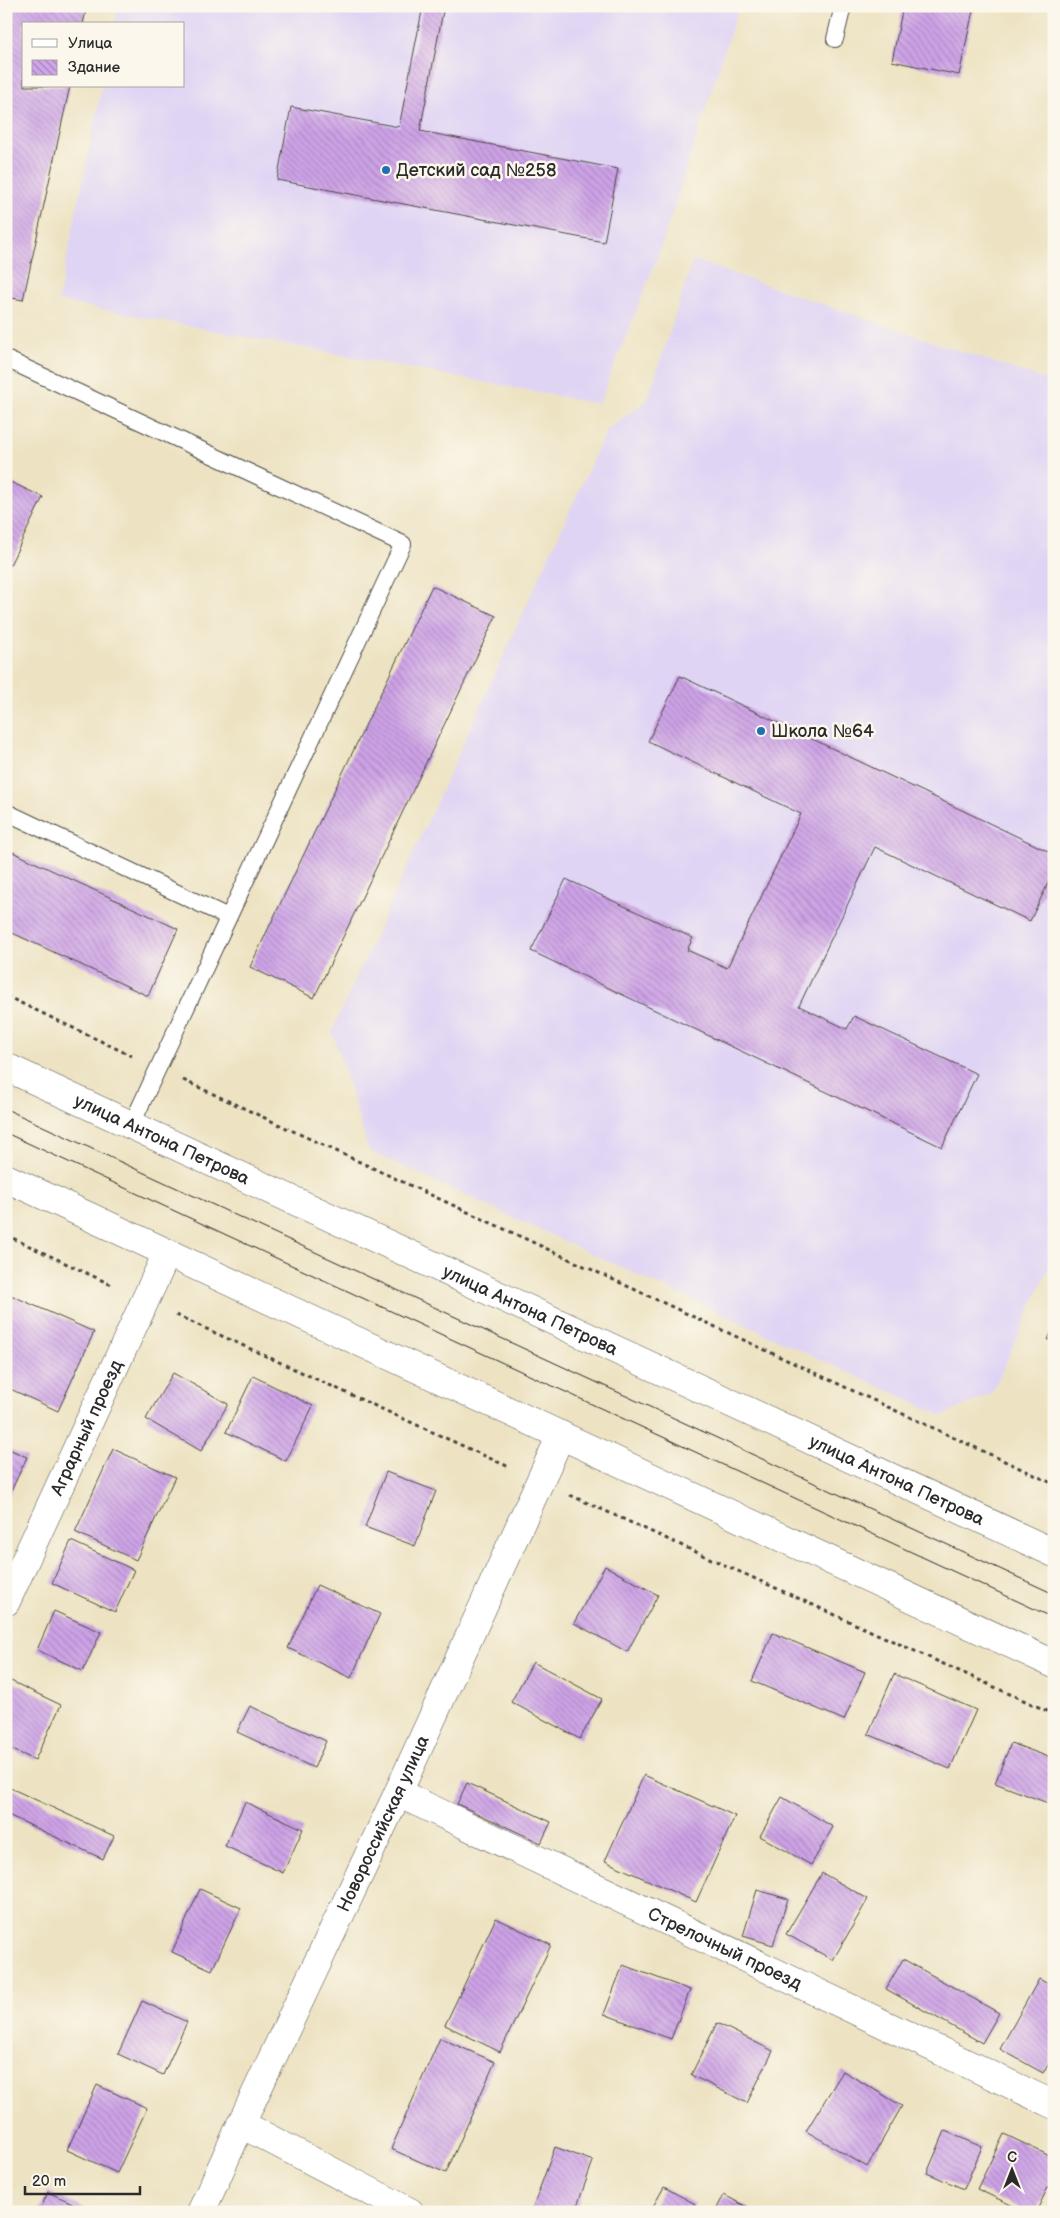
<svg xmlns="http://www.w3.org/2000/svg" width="1060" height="2218" font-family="'Balsamiq Sans',sans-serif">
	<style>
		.built { fill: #e0d4f4 }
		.building { fill: url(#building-back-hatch) }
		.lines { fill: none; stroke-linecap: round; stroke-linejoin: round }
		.lane-casing { stroke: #484742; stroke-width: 18 }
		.street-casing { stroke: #484742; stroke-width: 29 }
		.secondary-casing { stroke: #484742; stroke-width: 29 }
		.path { stroke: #484742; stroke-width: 3; stroke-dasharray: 4 4; stroke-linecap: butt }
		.lane { stroke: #fff; stroke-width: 16 }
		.street { stroke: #fff; stroke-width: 28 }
		.secondary { stroke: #fff; stroke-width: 28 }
		.tram { stroke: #2b2b2b; stroke-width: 1 }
		.poi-dot { fill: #1f6fb2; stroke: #fbf7ec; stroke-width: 2 }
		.labels { text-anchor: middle; stroke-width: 5; stroke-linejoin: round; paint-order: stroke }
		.poi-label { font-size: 18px; fill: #2b2b2b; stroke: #fbf7ec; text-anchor: start }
		.street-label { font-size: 18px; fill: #2b2b2b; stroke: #fbf7ec }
	</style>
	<defs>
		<pattern id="building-back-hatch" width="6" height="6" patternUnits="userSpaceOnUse" patternTransform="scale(1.25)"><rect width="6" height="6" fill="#cea3e7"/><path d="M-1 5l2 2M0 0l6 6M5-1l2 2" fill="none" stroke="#a785bb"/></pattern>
	</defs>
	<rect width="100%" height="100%" fill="#fbf7ec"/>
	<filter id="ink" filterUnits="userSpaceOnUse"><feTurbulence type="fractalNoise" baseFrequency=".02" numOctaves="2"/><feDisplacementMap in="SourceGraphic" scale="10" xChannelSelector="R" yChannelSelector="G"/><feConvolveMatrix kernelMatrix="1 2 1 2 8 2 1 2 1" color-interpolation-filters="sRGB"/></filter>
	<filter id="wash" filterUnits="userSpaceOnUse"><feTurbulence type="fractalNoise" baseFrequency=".0096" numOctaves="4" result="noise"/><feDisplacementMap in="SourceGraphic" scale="20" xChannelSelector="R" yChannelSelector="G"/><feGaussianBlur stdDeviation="1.12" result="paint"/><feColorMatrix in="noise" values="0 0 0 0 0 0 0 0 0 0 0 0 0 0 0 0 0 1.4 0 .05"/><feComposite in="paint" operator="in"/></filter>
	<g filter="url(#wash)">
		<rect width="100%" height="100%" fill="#ede3c3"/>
		<g class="built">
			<polygon points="119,6 739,6 659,253 599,404 58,301 102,86 184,86 184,24 115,24"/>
			<polygon points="693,260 1054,383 1054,1256 992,1393 943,1416 369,1151 332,1031 606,431 647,401"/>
		</g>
		<g id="blocks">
			<g class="building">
				<polygon points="13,6 87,6 83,24 24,24 24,86 70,86 23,300 6,297 6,36"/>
				<polygon points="423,6 444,6 420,131 618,169 604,242 277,180 291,107 399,127"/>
				<polygon points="903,6 974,6 959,75 892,61"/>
				<polygon points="6,480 43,497 10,565 6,563"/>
				<polygon points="432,586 496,616 314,998 250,967"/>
				<polygon points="680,676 1054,854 1054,871 1030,921 875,847 799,1006 847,1029 854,1016 977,1074 942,1147 531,951 566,879 693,938 687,950 727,968 801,814 648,741"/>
				<polygon points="6,849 178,929 148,996 6,930"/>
				<polygon points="6,1293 94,1332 58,1411 6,1387"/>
				<polygon points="1054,1326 1054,1343 1048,1340"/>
				<polygon points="173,1373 228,1404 201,1451 146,1419"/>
				<polygon points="253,1376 313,1406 286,1461 226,1432"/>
				<polygon points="6,1448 27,1457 6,1502"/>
				<polygon points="113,1449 175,1477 136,1560 75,1532"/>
				<polygon points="386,1472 436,1491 415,1546 365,1527"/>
				<polygon points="71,1541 134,1570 115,1612 52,1583"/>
				<polygon points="605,1566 658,1595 627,1652 574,1623"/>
				<polygon points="317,1585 380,1614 351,1678 288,1648"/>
				<polygon points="54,1611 101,1632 83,1671 37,1650"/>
				<polygon points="773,1633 865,1672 844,1720 752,1681"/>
				<polygon points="533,1662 602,1699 580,1739 511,1702"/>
				<polygon points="894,1674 976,1710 950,1769 868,1734"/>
				<polygon points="11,1681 61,1705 35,1760 6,1747 6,1690"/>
				<polygon points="250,1706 326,1741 314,1768 237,1732"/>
				<polygon points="1011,1743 1054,1759 1053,1805 995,1783"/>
				<polygon points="644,1775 735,1816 696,1902 605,1861"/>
				<polygon points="467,1783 551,1822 541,1843 457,1804"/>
				<polygon points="6,1786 114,1836 103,1859 6,1814"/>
				<polygon points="782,1797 833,1827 811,1865 760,1836"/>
				<polygon points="245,1802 303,1829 283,1873 225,1846"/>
				<polygon points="822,1873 868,1899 833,1960 786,1934"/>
				<polygon points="200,1889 241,1908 212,1970 172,1952"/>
				<polygon points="757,1890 788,1899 773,1945 743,1936"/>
				<polygon points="496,1918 551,1945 500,2052 445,2025"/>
				<polygon points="903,1959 999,2013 982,2043 886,1989"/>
				<polygon points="623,1965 690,1990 671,2039 604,2014"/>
				<polygon points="1039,1979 1054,1987 1054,2053 1043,2073 1000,2049"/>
				<polygon points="142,2001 187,2022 163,2075 118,2054"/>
				<polygon points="717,2023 773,2051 747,2103 691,2075"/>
				<polygon points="440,2038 495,2062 446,2173 391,2149"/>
				<polygon points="843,2071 902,2106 867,2167 806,2131"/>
				<polygon points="97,2085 147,2108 117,2173 67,2150"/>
				<polygon points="945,2131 982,2147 964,2189 927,2173"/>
				<polygon points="1004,2134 1054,2158 1054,2175 1036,2212 1026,2212 977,2189"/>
				<polygon points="555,2147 593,2161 575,2212 531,2212"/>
				<polygon points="664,2187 695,2204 690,2212 650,2212"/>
				<polygon points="48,2192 92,2212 39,2212"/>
				<polygon points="724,2195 751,2209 750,2212 715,2212"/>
			</g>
		</g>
	</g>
	<g filter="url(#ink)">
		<use href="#blocks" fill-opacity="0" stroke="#484742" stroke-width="1"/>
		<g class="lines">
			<defs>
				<g id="lane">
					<polyline points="835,39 843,6"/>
					<polyline points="6,359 403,544 131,1126"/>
					<polyline points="6,812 228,917"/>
				</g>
				<g id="street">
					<path id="s1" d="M6 1602 167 1253"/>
					<path id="s2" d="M398 1793 1054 2105"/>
					<polyline points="241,2124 410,2212"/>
					<path id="s3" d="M201 2212 241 2124 398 1793 561 1435"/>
				</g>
				<g id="secondary">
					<path id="s4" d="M6 1067 1054 1553"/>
					<polyline points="6,1178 1054,1664"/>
				</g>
			</defs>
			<use href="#lane" class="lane-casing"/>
			<use href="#street" class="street-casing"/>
			<use href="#secondary" class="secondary-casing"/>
			<g class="path">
				<polyline points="6,996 132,1056"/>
				<polyline points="183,1080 1054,1484"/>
				<polyline points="6,1235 114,1286"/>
				<polyline points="176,1315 509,1467"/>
				<polyline points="570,1495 1054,1714"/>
			</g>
			<use href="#lane" class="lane"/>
			<use href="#street" class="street"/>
			<use href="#secondary" class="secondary"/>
			<g class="tram">
				<polyline points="6,1109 1054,1594"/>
				<polyline points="6,1133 1054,1618"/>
			</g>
		</g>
	</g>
	<g class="poi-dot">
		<circle cx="386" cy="170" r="5"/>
		<circle cx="761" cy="731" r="5"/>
	</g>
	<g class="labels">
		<g class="poi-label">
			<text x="396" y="176">Детский сад №258</text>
			<text x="771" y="737">Школа №64</text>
		</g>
		<g class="street-label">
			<text dy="6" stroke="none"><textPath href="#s4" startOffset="172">улица Антона Петрова</textPath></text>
			<text dy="6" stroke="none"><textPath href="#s4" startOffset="578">улица Антона Петрова</textPath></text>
			<text dy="6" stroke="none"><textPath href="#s1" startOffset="192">Аграрный проезд</textPath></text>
			<text dy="6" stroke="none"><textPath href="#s4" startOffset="982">улица Антона Петрова</textPath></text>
			<text dy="6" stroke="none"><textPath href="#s3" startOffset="429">Новороссийская улица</textPath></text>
			<text dy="6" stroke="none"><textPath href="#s2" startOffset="362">Стрелочный проезд</textPath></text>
		</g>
	</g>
	<rect width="1060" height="2218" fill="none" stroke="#fbf7ec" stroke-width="25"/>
	<rect x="22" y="22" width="162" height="65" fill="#fbf7ec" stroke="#a8a59f"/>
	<rect x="32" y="39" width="25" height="8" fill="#ffffff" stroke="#a8a59f"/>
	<text x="68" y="48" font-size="15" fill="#2b2b2b">Улица</text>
	<rect x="32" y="60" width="25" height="15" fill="url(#building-back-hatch)" stroke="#a8a59f"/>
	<text x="68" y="72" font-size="15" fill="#2b2b2b">Здание</text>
	<g transform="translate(1012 2170)" stroke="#fbf7ec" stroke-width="4" paint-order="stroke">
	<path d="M0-4L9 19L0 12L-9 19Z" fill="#2b2b2b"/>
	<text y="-8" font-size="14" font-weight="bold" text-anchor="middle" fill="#2b2b2b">С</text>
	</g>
	<path d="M25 2186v8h115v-8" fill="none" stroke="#2b2b2b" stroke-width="2.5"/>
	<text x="32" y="2186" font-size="15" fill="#2b2b2b" stroke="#fbf7ec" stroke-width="4" paint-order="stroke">20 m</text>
</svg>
